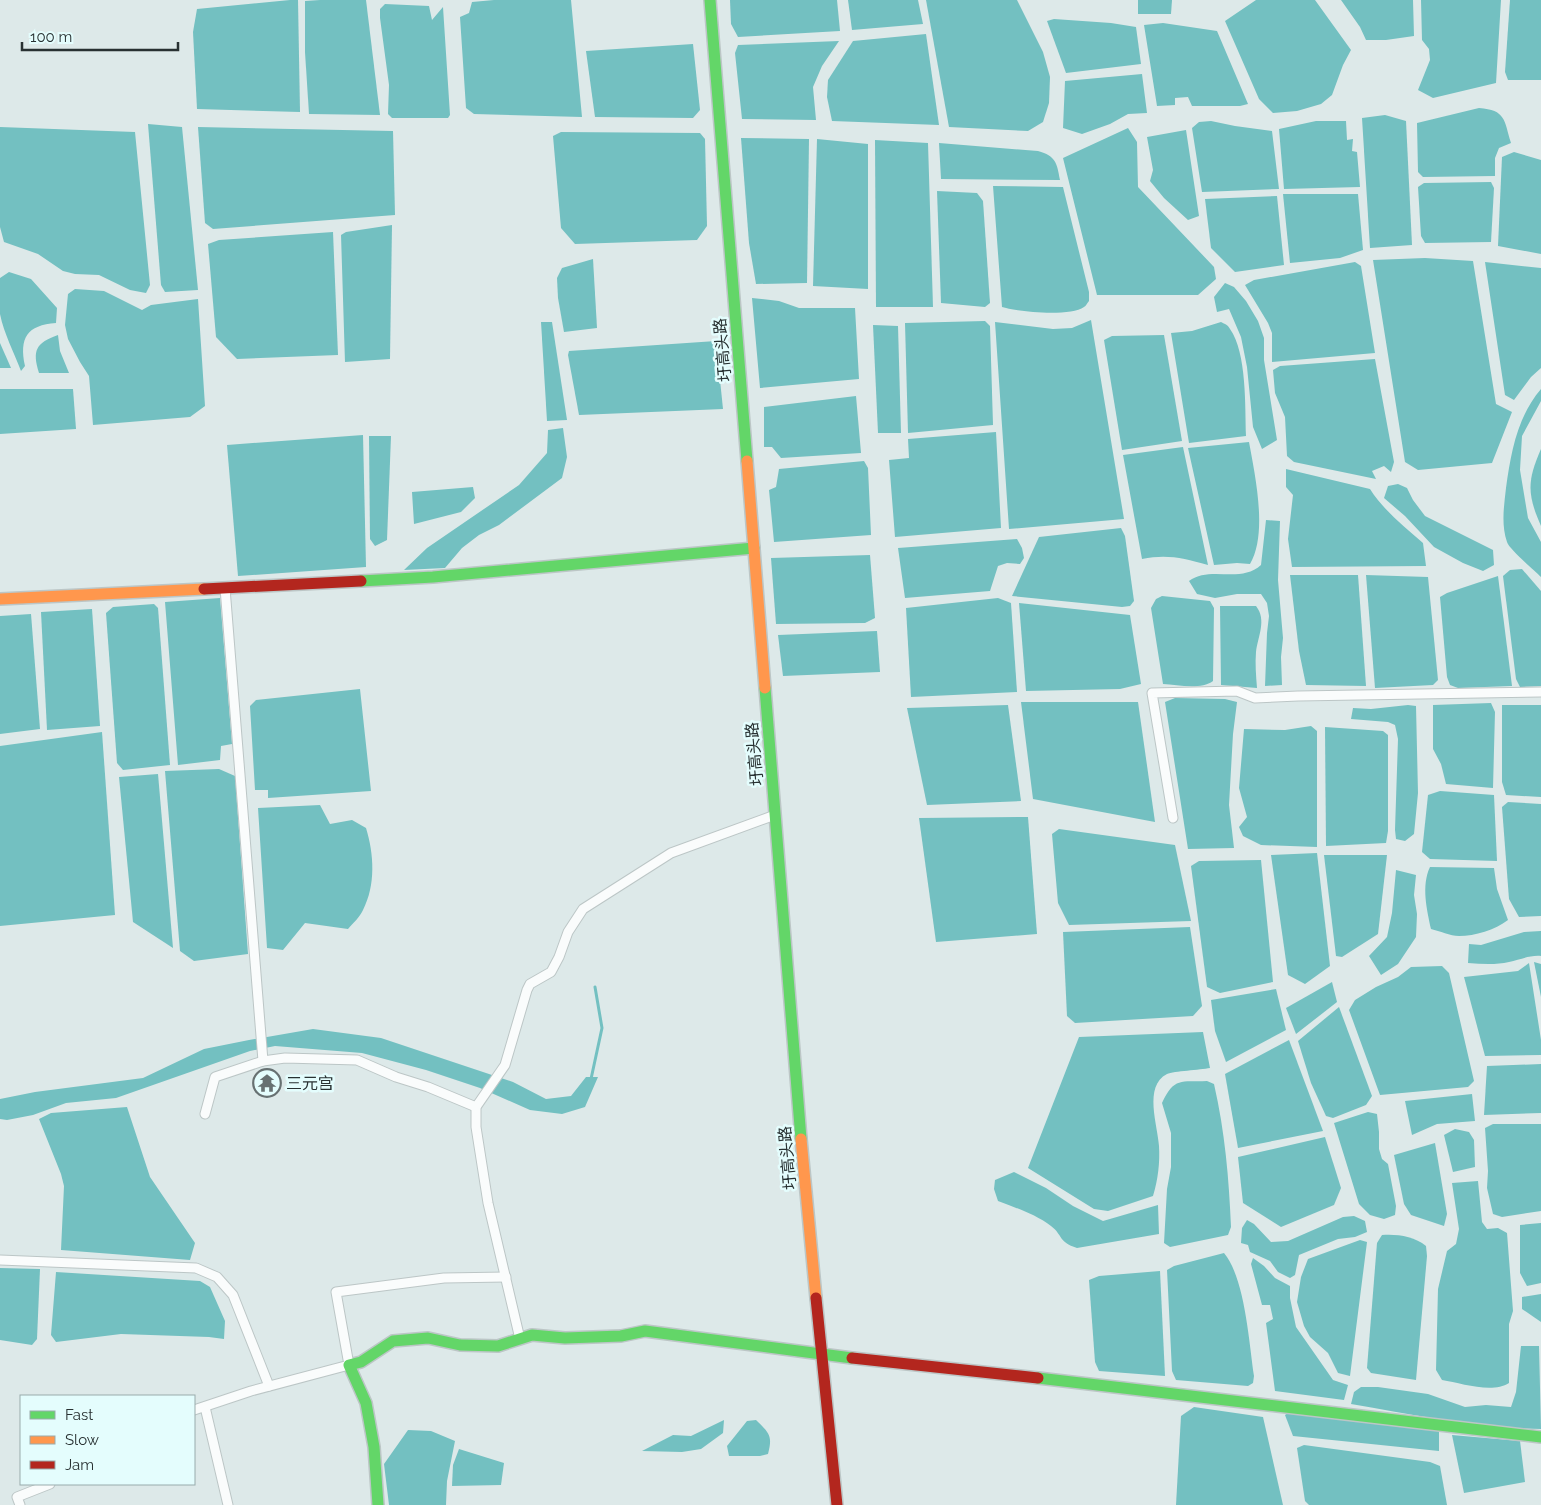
<svg xmlns="http://www.w3.org/2000/svg" width="1541" height="1505" font-family="Raleway,'Noto Sans SC',sans-serif">
	<style>
		.water { fill: #73c0c1 }
		.lines { fill: none; stroke-linecap: round; stroke-linejoin: round }
		.stream { stroke: #73c0c1; stroke-width: 3 }
		.street-casing { stroke: #bcc6c6; stroke-width: 11 }
		.fast-casing { stroke: #bcc6c6; stroke-width: 14 }
		.slow-casing { stroke: #bcc6c6; stroke-width: 14 }
		.jam-casing { stroke: #bcc6c6; stroke-width: 14 }
		.street { stroke: #fafcfc; stroke-width: 9 }
		.fast { stroke: #63d668; stroke-width: 11 }
		.slow { stroke: #ff974d; stroke-width: 11 }
		.jam { stroke: #b3261e; stroke-width: 11 }
		.labels { text-anchor: middle; stroke-width: 5; stroke-linejoin: round; paint-order: stroke }
		.street-label { font-size: 16px; fill: #283132; stroke: #e4fdfd }
		.poi-label { font-size: 16px; fill: #283132; stroke: #e4fdfd; text-anchor: start }
	</style>
	<rect width="100%" height="100%" fill="#dde9e9"/>
	<g class="water">
		<polygon points="290,0 298,0 300,112 197,109 193,32 197,9"/>
		<polygon points="320,0 366,0 380,115 309,114 305,52 305,1"/>
		<polygon points="494,0 571,0 582,117 474,114 466,108 460,17 469,13 472,2"/>
		<polygon points="730,0 837,0 840,31 738,37 731,24"/>
		<polygon points="848,0 918,0 923,24 852,30"/>
		<polygon points="926,0 1017,0 1043,52 1050,77 1049,103 1043,122 1028,131 949,127"/>
		<polygon points="1138,0 1172,0 1171,14 1138,14"/>
		<polygon points="1256,0 1315,0 1351,50 1343,65 1332,95 1321,104 1297,111 1273,113 1259,99 1225,21"/>
		<polygon points="1341,0 1413,0 1414,36 1386,40 1366,40 1360,27"/>
		<polygon points="1421,0 1501,0 1496,83 1433,98 1418,90 1430,60 1429,49 1422,40"/>
		<polygon points="1510,0 1541,0 1541,80 1508,80 1505,72"/>
		<polygon points="385,4 429,6 432,20 443,7 450,115 448,118 392,118 388,114 389,85 380,18 380,9"/>
		<polygon points="1054,19 1111,23 1136,27 1141,64 1066,73 1047,21"/>
		<polygon points="1163,23 1217,31 1248,104 1240,106 1192,106 1188,97 1175,98 1175,105 1157,106 1144,25"/>
		<polygon points="926,34 939,125 832,121 827,97 828,80 853,41"/>
		<polygon points="839,41 822,66 813,87 816,120 742,119 735,53 738,45"/>
		<polygon points="693,44 700,110 693,118 595,117 586,51"/>
		<polygon points="1142,74 1147,113 1128,114 1110,124 1082,134 1063,128 1065,81"/>
		<path d="M1479 108C1506 110 1504 120 1511 143L1499 148 1495 158V176L1423 177 1418 172 1417 123Z"/>
		<polygon points="1385,115 1406,121 1412,245 1370,248 1362,118"/>
		<polygon points="1211,121 1235,126 1272,131 1279,189 1202,192 1192,128 1199,122"/>
		<polygon points="1316,121 1346,121 1347,140 1353,139 1352,151 1357,152 1360,187 1284,189 1279,129"/>
		<polygon points="148,124 182,127 198,290 165,292 161,285"/>
		<polygon points="0,127 135,132 150,285 146,293 130,290 99,275 75,274 63,271 38,254 4,242 0,227"/>
		<polygon points="198,127 393,131 395,215 213,229 205,223"/>
		<polygon points="1128,128 1137,142 1138,187 1214,267 1216,279 1198,295 1097,295 1063,158"/>
		<polygon points="1186,130 1199,216 1188,220 1164,198 1150,181 1153,170 1147,137"/>
		<polygon points="561,132 700,133 705,139 707,226 697,240 575,244 561,228 553,136"/>
		<polygon points="741,138 809,139 807,283 756,284 749,243"/>
		<polygon points="817,139 868,144 868,289 813,286"/>
		<polygon points="875,140 928,143 933,307 876,307"/>
		<path d="M939 143 1038 151C1056 156 1057 163 1060 180L941 179Z"/>
		<polygon points="1514,152 1541,160 1541,254 1498,246 1502,157"/>
		<polygon points="1491,182 1494,188 1491,242 1425,243 1421,236 1418,187 1424,183"/>
		<path d="M993 186 1063 187 1089 292V301C1087 303 1086 306 1084 307 1070 317 1018 312 1002 307Z"/>
		<polygon points="937,191 977,193 983,201 990,303 985,307 941,303"/>
		<polygon points="1283,194 1358,194 1363,250 1340,258 1290,263"/>
		<polygon points="1277,196 1284,265 1235,272 1211,248 1205,199"/>
		<polygon points="392,225 390,359 345,362 341,235 346,232"/>
		<polygon points="333,232 338,355 237,359 216,337 208,244 219,240"/>
		<polygon points="1425,258 1473,261 1496,404 1512,412 1492,463 1418,470 1405,462 1373,260"/>
		<polygon points="593,259 597,328 564,332 558,298 557,278 562,268"/>
		<polygon points="1355,262 1361,266 1375,353 1272,362 1272,333 1268,323 1245,285 1254,280"/>
		<polygon points="1485,262 1541,268 1541,368 1531,377 1514,400 1505,395"/>
		<path d="M9 272 31 279 57 308 56 323C27 325 19 338 25 366L21 371C14 352 4 334 0 314 0 303 0 290 0 278Z"/>
		<polygon points="1225,283 1234,287 1246,301 1258,321 1264,338 1264,360 1277,440 1262,449 1253,427 1247,367 1241,337 1229,309 1217,312 1214,297"/>
		<polygon points="75,289 104,291 142,310 151,305 198,299 205,406 190,417 93,425 89,376 80,362 68,339 65,325 68,294"/>
		<polygon points="752,298 779,301 799,308 855,308 859,379 760,388"/>
		<polygon points="1091,320 1124,519 1009,529 995,322 1053,329 1072,328"/>
		<polygon points="985,321 990,326 993,425 908,433 905,323"/>
		<polygon points="541,322 552,322 567,420 547,421"/>
		<path d="M1221 322C1225 324 1228 325 1230 329 1247 353 1245 407 1246 436L1189 443 1171 333 1192 331Z"/>
		<polygon points="873,325 898,326 901,433 878,433"/>
		<path d="M58 335 60 351 69 373H39C32 350 36 343 58 335Z"/>
		<polygon points="1164,335 1182,441 1122,450 1104,340 1112,336"/>
		<polygon points="716,341 723,409 579,415 568,355 569,351"/>
		<polygon points="0,343 11,368 0,368"/>
		<polygon points="1375,359 1394,462 1391,472 1384,466 1372,471 1376,479 1294,462 1287,456 1285,417 1275,393 1273,370 1280,366"/>
		<polygon points="0,389 73,389 76,429 0,434"/>
		<path d="M1541 389V401L1522 436 1520 470 1528 518 1541 542V577C1534 570 1509 549 1507 542 1501 524 1504 506 1506 488 1511 453 1517 417 1541 389Z"/>
		<polygon points="856,396 861,453 781,458 772,447 764,447 764,407"/>
		<polygon points="563,428 567,457 562,478 499,525 479,535 462,548 445,568 404,570 427,548 519,485 547,453 548,430"/>
		<polygon points="996,432 1001,528 895,537 889,460 909,458 908,439"/>
		<polygon points="363,435 366,567 238,576 227,445"/>
		<polygon points="369,436 391,436 387,540 375,546 370,539"/>
		<path d="M1249 442C1255 475 1268 534 1250 564L1237 563 1214 565 1188 448Z"/>
		<path d="M1183 447 1208 565C1183 558 1167 554 1142 559L1123 455Z"/>
		<path d="M1541 449V526C1527 494 1527 481 1541 449Z"/>
		<polygon points="864,461 868,468 871,535 774,542 769,490 776,487 779,469"/>
		<path d="M1286 469 1370 489C1384 511 1404 526 1423 543L1426 566 1292 567 1288 539 1293 495 1286 487Z"/>
		<polygon points="1398,484 1407,488 1413,500 1425,516 1493,550 1494,565 1483,571 1463,563 1434,547 1405,516 1384,498 1388,486"/>
		<polygon points="473,487 475,498 461,512 414,524 412,492"/>
		<path d="M1266 520 1280 521 1278 580 1283 638 1281 657 1282 685 1265 686 1267 633 1269 616 1267 603 1261 594H1237L1215 598 1197 594 1189 581C1210 565 1240 584 1261 565Z"/>
		<polygon points="1121,528 1125,536 1134,601 1130,606 1122,607 1012,596 1039,537"/>
		<polygon points="1017,539 1022,548 1024,558 1020,564 1007,563 998,566 990,591 905,598 898,548"/>
		<polygon points="870,555 875,618 865,623 776,624 771,558"/>
		<polygon points="1522,569 1541,591 1541,686 1520,687 1516,679 1503,576 1510,570"/>
		<polygon points="1290,575 1358,575 1366,686 1306,685 1299,651"/>
		<polygon points="1366,575 1428,577 1438,680 1433,685 1375,688"/>
		<polygon points="1498,576 1512,686 1458,688 1450,685 1447,677 1440,597 1447,593"/>
		<path d="M1162 596 1210 601 1214 608 1213 681C1201 690 1178 685 1163 684L1151 608 1156 599Z"/>
		<polygon points="220,598 232,744 221,746 220,760 178,765 165,602"/>
		<polygon points="998,598 1011,603 1017,692 911,697 906,608"/>
		<polygon points="1019,603 1130,615 1141,684 1120,689 1026,691"/>
		<polygon points="154,604 158,608 170,765 123,770 117,763 106,613 113,607"/>
		<path d="M1220 606H1256C1267 620 1258 636 1256 652 1255 663 1256 676 1257 688L1221 685Z"/>
		<polygon points="92,609 100,726 47,730 41,612"/>
		<polygon points="31,614 40,729 0,734 0,616"/>
		<polygon points="877,631 880,672 783,676 778,635"/>
		<polygon points="360,689 371,791 268,798 268,790 255,790 250,706 256,700"/>
		<polygon points="1175,698 1225,699 1237,702 1233,734 1229,805 1234,848 1188,849 1165,702"/>
		<polygon points="1021,702 1138,702 1155,822 1033,799"/>
		<polygon points="1491,703 1495,712 1493,788 1446,784 1441,764 1433,749 1433,705"/>
		<polygon points="1008,705 1021,801 927,805 907,708"/>
		<polygon points="1408,705 1416,706 1418,793 1414,834 1405,841 1396,839 1395,830 1398,739 1395,725 1388,722 1351,719 1353,708 1371,709"/>
		<polygon points="1502,705 1541,705 1541,797 1506,795 1502,782"/>
		<polygon points="1311,726 1317,731 1317,847 1261,845 1243,836 1239,827 1247,817 1239,788 1244,729 1285,730"/>
		<polygon points="1325,727 1383,731 1388,735 1388,831 1386,843 1326,846"/>
		<polygon points="102,732 115,915 0,926 0,746"/>
		<polygon points="219,769 235,776 248,954 194,961 180,951 165,771"/>
		<polygon points="158,774 173,948 133,922 119,777"/>
		<polygon points="1440,791 1494,795 1497,861 1430,859 1422,852 1428,795"/>
		<polygon points="1508,802 1541,804 1541,916 1519,917 1509,899 1502,807"/>
		<path d="M320 805 330 824 352 820 366 828C374 854 376 885 363 910 360 917 353 923 348 929L305 923 283 950 267 948 258 808Z"/>
		<polygon points="1028,817 1037,934 936,942 919,818"/>
		<polygon points="1059,829 1175,845 1191,921 1069,925 1058,903 1052,834"/>
		<polygon points="1317,853 1330,966 1305,984 1288,975 1271,855"/>
		<polygon points="1324,855 1387,855 1378,934 1342,957 1336,956"/>
		<polygon points="1261,860 1273,982 1220,993 1207,987 1191,866 1199,861"/>
		<path d="M1430 867 1494 868 1497 889 1508 920C1495 930 1475 936 1459 936 1450 936 1440 931 1431 929 1427 910 1421 886 1430 867Z"/>
		<polygon points="1396,870 1416,875 1414,895 1417,914 1416,937 1398,964 1381,975 1369,956 1387,937 1392,913"/>
		<polygon points="1190,927 1202,1006 1193,1016 1075,1023 1067,1016 1063,932"/>
		<path d="M1541 931V956C1529 955 1520 960 1509 962 1496 965 1482 964 1468 963L1469 944 1481 945 1524 932Z"/>
		<polygon points="1534,962 1541,964 1541,997"/>
		<polygon points="1529,963 1541,1040 1541,1055 1485,1056 1464,977 1518,971"/>
		<polygon points="1442,966 1449,973 1474,1081 1468,1087 1380,1095 1349,1010 1355,1000 1376,987 1398,977 1411,967"/>
		<polygon points="1332,982 1337,1002 1296,1034 1286,1008"/>
		<polygon points="1276,989 1286,1030 1226,1062 1215,1031 1211,1000"/>
		<polygon points="1339,1007 1372,1096 1366,1105 1333,1118 1326,1116 1311,1083 1298,1041"/>
		<polygon points="313,1029 381,1038 513,1082 546,1099 571,1096 586,1077 598,1077 585,1107 562,1114 530,1110 480,1088 426,1070 362,1053 275,1046 250,1051 116,1098 66,1103 33,1115 7,1120 0,1119 0,1099 35,1092 143,1078 204,1049 249,1040"/>
		<path d="M1203 1032 1210 1068C1200 1070 1174 1071 1167 1074 1143 1086 1158 1126 1159 1146 1160 1163 1158 1179 1153 1196L1108 1211 1094 1209 1028 1168 1079 1037Z"/>
		<polygon points="1289,1040 1323,1131 1238,1148 1225,1074"/>
		<polygon points="1541,1064 1541,1113 1484,1115 1487,1066"/>
		<path d="M1207 1081 1214 1084C1225 1132 1229 1179 1231 1227L1228 1235 1170 1247 1164 1243 1167 1189 1171 1167V1133L1162 1103C1174 1077 1181 1082 1207 1081Z"/>
		<polygon points="1472,1094 1475,1121 1437,1124 1412,1135 1405,1101"/>
		<polygon points="127,1107 150,1177 195,1243 190,1260 61,1250 64,1186 61,1174 39,1119 51,1113"/>
		<polygon points="1368,1112 1377,1114 1379,1132 1379,1149 1382,1159 1388,1164 1396,1206 1395,1215 1384,1219 1370,1215 1359,1204 1334,1123"/>
		<polygon points="1493,1124 1541,1124 1541,1211 1502,1217 1493,1214 1487,1188 1488,1171 1485,1128"/>
		<polygon points="1455,1129 1469,1132 1474,1140 1475,1167 1453,1172 1444,1135"/>
		<polygon points="1325,1137 1341,1188 1334,1205 1281,1227 1243,1203 1238,1157"/>
		<polygon points="1435,1143 1447,1214 1444,1226 1411,1215 1404,1204 1394,1155"/>
		<path d="M1014 1172 1046 1188 1073 1206 1103 1221 1158 1205 1159 1234 1077 1248C1058 1242 1063 1235 1051 1226 1035 1214 1016 1208 998 1201L994 1189 995 1180Z"/>
		<path d="M1478 1181 1482 1222 1487 1229 1498 1228 1507 1233 1513 1311 1509 1324V1383C1492 1394 1461 1383 1442 1380L1436 1370 1438 1289 1447 1251 1456 1244 1459 1229 1452 1183Z"/>
		<polygon points="1354,1216 1365,1221 1367,1232 1355,1237 1338,1239 1299,1255 1295,1275 1290,1278 1278,1272 1270,1261 1250,1252 1248,1245 1241,1243 1242,1228 1247,1220 1254,1224 1271,1242 1288,1241 1343,1217"/>
		<polygon points="1541,1223 1541,1283 1527,1286 1520,1273 1520,1225"/>
		<path d="M1382 1235C1397 1234 1414 1236 1426 1246L1427 1256 1416 1380 1371 1373 1367 1368 1377 1243Z"/>
		<polygon points="1360,1240 1367,1242 1350,1376 1338,1373 1328,1353 1310,1337 1304,1326 1297,1302 1301,1277 1308,1259"/>
		<path d="M1224 1253C1245 1278 1249 1343 1254 1376L1253 1383 1248 1386 1176 1380 1172 1371 1167 1270 1174 1266Z"/>
		<polygon points="1253,1258 1264,1266 1275,1278 1290,1286 1290,1298 1296,1327 1333,1380 1348,1385 1344,1400 1275,1391 1266,1323 1273,1319 1270,1305 1262,1305 1251,1264"/>
		<polygon points="0,1268 40,1269 37,1339 32,1345 0,1340"/>
		<polygon points="1160,1271 1165,1376 1099,1371 1095,1362 1089,1280 1099,1276"/>
		<polygon points="56,1272 200,1281 210,1287 225,1321 224,1339 209,1337 121,1334 56,1342 51,1335"/>
		<polygon points="1541,1294 1541,1322 1522,1309 1522,1297"/>
		<path d="M1521 1346H1539L1541 1429C1478 1428 1414 1415 1351 1404L1354 1392 1361 1387H1378L1428 1394 1465 1407 1486 1405 1511 1407 1516 1392Z"/>
		<polygon points="1194,1407 1263,1417 1283,1505 1176,1505 1181,1416"/>
		<polygon points="1291,1411 1439,1429 1439,1451 1293,1436 1285,1415"/>
		<polygon points="724,1420 723,1433 701,1449 682,1452 642,1451 673,1435 691,1436"/>
		<path d="M756 1420C769 1433 773 1435 768 1454L760 1456H729L727 1446 747 1421Z"/>
		<polygon points="408,1430 431,1431 455,1441 447,1481 446,1505 389,1505 384,1464"/>
		<polygon points="1452,1435 1520,1441 1525,1482 1464,1493"/>
		<polygon points="1304,1445 1430,1462 1440,1466 1447,1505 1309,1505 1305,1501 1297,1448"/>
		<polygon points="459,1449 504,1463 501,1485 452,1486 453,1465"/>
	</g>
	<g class="lines">
		<polyline class="stream" points="591,1079 602,1028 595,987"/>
		<defs>
			<g id="street">
				<polyline points="225,588 263,1061"/>
				<polyline points="1173,818 1152,693 1237,691 1255,698 1298,696 1541,692"/>
				<polyline points="205,1114 215,1077 263,1061 285,1058 357,1060 396,1077 428,1087 476,1107"/>
				<polyline points="0,1260 196,1268 217,1277 233,1295 269,1386"/>
				<polyline points="520,1339 488,1203 476,1127 476,1107 505,1065 527,990 530,984 551,972 559,957 568,932 583,909 671,853 775,815"/>
				<polyline points="205,1407 228,1505"/>
				<polyline points="194,1410 251,1391 349,1365 336,1292 444,1278 506,1277"/>
				<polyline points="20,1505 17,1497 50,1484"/>
			</g>
			<g id="fast">
				<polyline points="710,0 747,461"/>
				<polyline points="361,581 433,577 754,548"/>
				<polyline points="765,688 801,1139"/>
				<polyline points="1038,1378 1541,1437"/>
				<polyline points="378,1505 374,1447 366,1403 349,1365 361,1362 393,1341 428,1338 460,1345 498,1346 532,1335 565,1338 621,1336 645,1331 852,1358"/>
			</g>
			<g id="slow">
				<polyline points="747,461 765,688"/>
				<polyline points="0,599 204,589"/>
				<polyline points="801,1139 816,1298"/>
			</g>
			<g id="jam">
				<polyline points="204,589 361,581"/>
				<polyline points="816,1298 837,1505"/>
				<polyline points="852,1358 1038,1378"/>
			</g>
		</defs>
		<use href="#street" class="street-casing"/>
		<use href="#fast" class="fast-casing"/>
		<use href="#slow" class="slow-casing"/>
		<use href="#jam" class="jam-casing"/>
		<use href="#street" class="street"/>
		<use href="#fast" class="fast"/>
		<use href="#slow" class="slow"/>
		<use href="#jam" class="jam"/>
	</g>
	<defs>
		<symbol id="temple-ring" viewBox="-11 -11 22 22"><circle r="9.5" fill="#e4fdfd" stroke="#677172" stroke-width="1.5"/><path d="M0-6L5-2H3V0L6.5 2.5H4V6H1.5V3h-3V6H-4V2.5H-6.5L-3 0V-2H-5Z" fill="#677172"/></symbol>
	</defs>
	<g fill-rule="evenodd">
		<use href="#temple-ring" x="251" y="1067" width="32" height="32"/>
	</g>
	<g class="labels">
		<g class="street-label">
			<text transform="translate(722 350) rotate(-95)" y="6">圩高头路</text>
			<text transform="translate(754 754) rotate(-95)" y="6">圩高头路</text>
			<text transform="translate(787 1158) rotate(-95)" y="6">圩高头路</text>
		</g>
		<g class="poi-label">
			<text x="286" y="1089">三元宫</text>
		</g>
	</g>
	<rect x="20" y="1395" width="175" height="90" fill="#e4fdfd" stroke="#99abac"/>
	<rect x="30" y="1411" width="25" height="8" fill="#63d668" stroke="#99abac"/>
	<text x="65" y="1420" font-size="15" fill="#283132">Fast</text>
	<rect x="30" y="1436" width="25" height="8" fill="#ff974d" stroke="#99abac"/>
	<text x="65" y="1445" font-size="15" fill="#283132">Slow</text>
	<rect x="30" y="1461" width="25" height="8" fill="#b3261e" stroke="#99abac"/>
	<text x="65" y="1470" font-size="15" fill="#283132">Jam</text>
	<path d="M22 42v8h156v-8" fill="none" stroke="#283132" stroke-width="2.5"/>
	<text x="30" y="42" font-size="15" fill="#283132" stroke="#e4fdfd" stroke-width="4" paint-order="stroke">100 m</text>
</svg>
